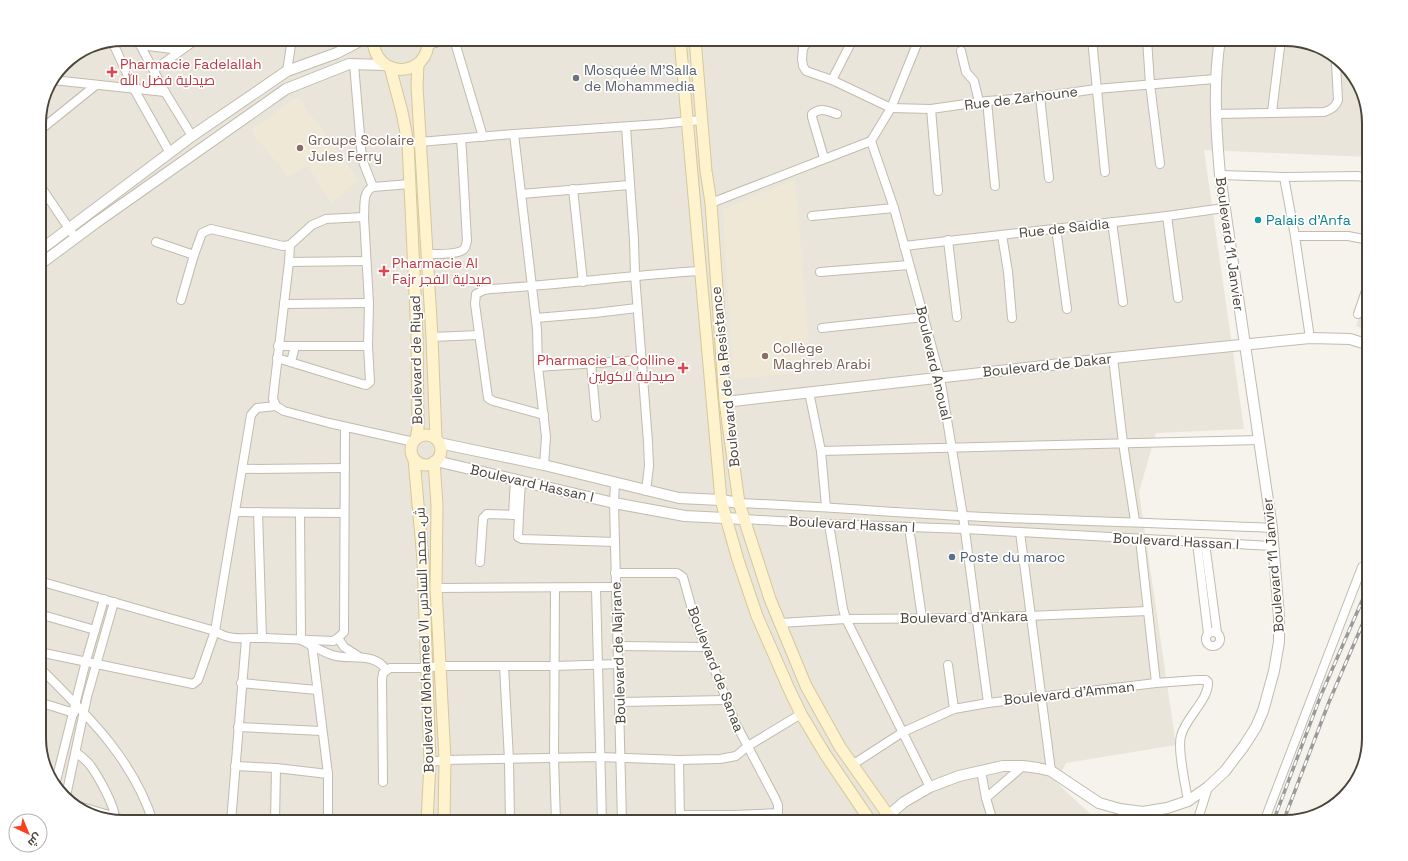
<svg xmlns="http://www.w3.org/2000/svg" width="1408" height="861" font-family="'Space Grotesk',Cairo,sans-serif">
	<style>
		.residential { fill: #eae5da }
		.education { fill: #efe8d6 }
		.lines { fill: none; stroke-linecap: round; stroke-linejoin: round }
		.minor-casing { stroke: #c2bbae; stroke-width: 10 }
		.tertiary-casing { stroke: #c2bbae; stroke-width: 12 }
		.secondary-casing { stroke: #d6c79b; stroke-width: 13 }
		.minor { stroke: #fff; stroke-width: 8 }
		.tertiary { stroke: #fff; stroke-width: 10 }
		.secondary { stroke: #fff3cd; stroke-width: 11 }
		.rail-casing { stroke: #9a9a9a; stroke-width: 3.5 }
		.rail { stroke: #fff; stroke-width: 2; stroke-dasharray: 6; stroke-linecap: butt }
		.health-dot { fill: #e0444e; stroke: #fff; stroke-width: 1.5 }
		.worship-dot { fill: #6b7280; stroke: #fff; stroke-width: 1.5 }
		.education-dot { fill: #8d6e63; stroke: #fff; stroke-width: 1.5 }
		.culture-dot { fill: #0f9aa8; stroke: #fff; stroke-width: 1.5 }
		.service-dot { fill: #5c6f8a; stroke: #fff; stroke-width: 1.5 }
		.labels { text-anchor: middle; stroke-width: 3.5; stroke-linejoin: round; paint-order: stroke }
		.health-label { font-size: 14px; fill: #be3a42; stroke: #fff; text-anchor: start }
		.worship-label { font-size: 14px; fill: #5b616d; stroke: #fff; text-anchor: start }
		.street-label { font-size: 14px; fill: #4b4439; stroke: #fff }
		.education-label { font-size: 14px; fill: #785e54; stroke: #fff; text-anchor: start }
		.culture-label { font-size: 14px; fill: #0d838f; stroke: #fff; text-anchor: start }
		.service-label { font-size: 14px; fill: #4e5e75; stroke: #fff; text-anchor: start }
		.rim { fill: none; stroke: #4b4439; stroke-width: 2 }
	</style>
	<rect width="100%" height="100%" fill="#f6f3ec"/>
	<g class="residential">
		<polygon points="123,39 1285,39 1327,50 1358,81 1369,118 1369,157 1204,150 1244,429 1156,433 1139,492 1176,745 1066,763 1056,782 1099,822 123,822 81,811 50,780 39,743 39,118 45,91 64,63 91,45"/>
		<polygon points="1369,288 1369,331 1356,326"/>
	</g>
	<g class="education">
		<polygon points="298,97 358,180 332,203 308,166 288,177 251,130"/>
		<polygon points="795,179 811,372 733,379 723,210"/>
	</g>
	<g class="lines">
		<defs>
			<g id="minor">
				<polyline points="137,39 165,92 192,136"/>
				<polyline points="454,39 483,137"/>
				<polyline points="813,39 808,42 803,48 802,59 803,66 806,71 832,80 891,108 931,109 987,101 1040,97 1096,89 1215,79"/>
				<polyline points="919,39 891,108 871,141 894,208 940,377 963,516 988,703"/>
				<polyline points="1092,39 1105,172"/>
				<polyline points="1147,39 1150,84 1160,164"/>
				<polyline points="112,41 134,89 170,153"/>
				<polyline points="140,45 180,50"/>
				<polyline points="961,51 966,72 974,81 979,102"/>
				<polyline points="354,64 362,159 373,187"/>
				<polyline points="154,70 197,39"/>
				<polyline points="287,71 292,39"/>
				<polyline points="53,80 165,92"/>
				<polyline points="832,80 853,39"/>
				<polyline points="1040,97 1049,178"/>
				<polyline points="987,101 995,186"/>
				<polyline points="931,109 938,191"/>
				<polyline points="1272,112 1281,39"/>
				<path d="M1215 114 1324 112C1331 110 1336 107 1338 100L1336 63"/>
				<polyline points="626,127 634,240 635,275 648,442 649,466 646,491"/>
				<polyline points="39,131 96,85"/>
				<polyline points="514,134 537,329 538,367 546,437 544,465"/>
				<polyline points="408,143 514,134 660,124 701,120"/>
				<path d="M824 158 812 117V114C821 107 827 111 837 114"/>
				<polyline points="1220,175 1284,177 1357,176 1369,178"/>
				<polyline points="1284,177 1295,236 1310,338"/>
				<polyline points="39,184 72,233"/>
				<polyline points="573,189 583,282"/>
				<polyline points="521,194 629,185"/>
				<polyline points="711,203 871,141"/>
				<polyline points="812,216 894,208"/>
				<polyline points="1167,216 1178,298"/>
				<polyline points="1112,222 1123,302"/>
				<polyline points="1056,228 1067,309"/>
				<polyline points="1002,235 1008,272 1012,318"/>
				<polyline points="1295,236 1348,236 1369,240"/>
				<polyline points="948,240 957,317"/>
				<path d="M156 242 194 255 202 233 211 229 283 246 290 245 312 225 326 219 364 217C365 206 362 192 373 187L410 184"/>
				<polyline points="290,245 289,262 274,389 273,399 276,406 284,411 329,423 414,442"/>
				<polyline points="904,246 1167,216 1224,208"/>
				<path d="M426 254C435 254 456 255 463 250 466 248 466 244 467 241L462 151 461 139"/>
				<polyline points="289,262 366,261"/>
				<polyline points="820,272 909,265"/>
				<polyline points="181,300 194,255"/>
				<polyline points="284,304 369,303"/>
				<polyline points="1358,314 1369,282"/>
				<polyline points="536,318 595,313 637,308"/>
				<polyline points="822,328 924,317"/>
				<polyline points="432,337 479,335"/>
				<polyline points="278,346 368,346"/>
				<polyline points="277,358 362,384 366,385 370,382 368,346 369,303 364,217"/>
				<polyline points="1113,358 1123,443 1135,521"/>
				<polyline points="291,362 295,346"/>
				<polyline points="591,363 596,417"/>
				<polyline points="538,367 641,360"/>
				<polyline points="809,392 821,451 826,507"/>
				<path d="M276 406 257 408 251 415 215 631C231 642 247 637 265 638 288 639 311 640 333 641L338 638 344 632 345 427"/>
				<path d="M544 415 493 401 488 398 475 304 476 294 484 290 490 289C560 285 630 275 700 271"/>
				<polyline points="821,451 1259,440"/>
				<polyline points="242,469 345,468"/>
				<polyline points="615,483 614,503 622,822"/>
				<path d="M739 503C814 506 889 512 963 516 1066 521 1169 523 1272 528"/>
				<polyline points="235,512 344,513"/>
				<polyline points="258,512 262,638"/>
				<path d="M300 513 301 640C311 645 321 651 332 655 349 661 374 651 386 670"/>
				<polyline points="513,515 515,479"/>
				<polyline points="519,515 521,480"/>
				<polyline points="744,519 829,524 965,529 1274,546"/>
				<polyline points="829,524 843,609 846,619 930,787"/>
				<polyline points="909,527 922,618"/>
				<polyline points="1020,532 1051,771"/>
				<polyline points="1197,543 1208,634"/>
				<polyline points="1205,543 1217,633"/>
				<polyline points="480,562 483,518 487,514 519,515 518,537 522,539 615,542"/>
				<polyline points="615,573 677,573 683,577 695,620 736,724 775,798 778,805 778,822"/>
				<polyline points="39,581 215,631 198,680 193,684 39,652"/>
				<polyline points="436,588 616,587"/>
				<polyline points="555,588 554,758 556,822"/>
				<polyline points="596,588 602,822"/>
				<polyline points="39,614 95,630"/>
				<polyline points="780,623 846,619 977,618 1148,611"/>
				<circle cx="1213" cy="639" r="7"/>
				<polyline points="338,638 344,647 358,656"/>
				<polyline points="312,645 328,774 328,822"/>
				<polyline points="618,646 706,647"/>
				<polyline points="948,665 954,709"/>
				<polyline points="504,666 509,760 510,822"/>
				<path d="M39 667C85 713 133 758 153 822"/>
				<polyline points="241,683 317,690"/>
				<path d="M1156 683 1197 680H1206L1208 682C1209 700 1185 718 1181 736 1177 749 1186 787 1188 801"/>
				<polyline points="39,702 74,713"/>
				<polyline points="620,702 726,700"/>
				<polyline points="238,727 321,731"/>
				<path d="M76 752C80 756 86 760 90 765 98 776 116 807 115 820"/>
				<polyline points="679,760 680,822"/>
				<polyline points="430,762 445,760 600,757 679,760 720,759 736,756 748,746 801,714"/>
				<polyline points="852,765 903,732 954,709 988,703 1156,683 1140,539"/>
				<polyline points="235,766 276,768 328,774"/>
				<polyline points="981,771 986,798 993,822"/>
				<polyline points="383,782 382,679 383,673 390,668 426,668 440,666 554,666 619,664"/>
				<polyline points="55,785 86,661 104,599"/>
				<polyline points="66,796 87,697 114,602"/>
				<polyline points="986,798 1023,766"/>
				<polyline points="75,805 116,817"/>
				<polyline points="680,815 734,815 778,813"/>
				<polyline points="231,822 246,639"/>
				<polyline points="275,822 276,768"/>
				<polyline points="1139,822 1143,812"/>
				<polyline points="1197,822 1208,787"/>
				<polyline points="1264,822 1362,567"/>
			</g>
			<g id="tertiary">
				<polyline points="428,44 446,39"/>
				<polyline points="39,251 192,136 287,71 337,53 364,39"/>
				<polyline points="39,265 97,222 286,89 349,64 386,65"/>
				<polyline points="725,402 1113,358 1310,338 1350,339 1369,345"/>
				<polyline points="439,443 544,465 679,498 721,500 739,503"/>
				<polyline points="436,461 614,503 685,516 744,519"/>
				<path d="M881 822 904 802 930 787 959 776 1003 766H1023L1038 768 1051 771 1099 803 1120 809 1143 812 1167 808 1188 801 1208 787 1225 771 1244 746 1256 727 1263 711 1274 671 1279 642V617L1272 528 1220 175C1216 129 1213 84 1220 39"/>
			</g>
			<g id="secondary">
				<path d="M373 39C374 80 430 79 428 39"/>
				<polyline points="680,39 721,500 738,560 757,616 789,689 801,714 825,754 871,822"/>
				<polyline points="695,39 706,171 711,203 725,402 739,503 770,599 806,686 840,747 893,822"/>
				<polyline points="418,64 417,86 432,337 436,439"/>
				<polyline points="390,67 402,112 408,143 417,337 418,428 416,439"/>
				<circle cx="426" cy="450" r="15"/>
				<polyline points="414,459 423,560 430,762 427,822"/>
				<polyline points="434,462 437,505 436,588 445,760 444,822"/>
			</g>
		</defs>
		<use href="#minor" class="minor-casing"/>
		<use href="#tertiary" class="tertiary-casing"/>
		<use href="#secondary" class="secondary-casing"/>
		<use href="#minor" class="minor"/>
		<use href="#tertiary" class="tertiary"/>
		<use href="#secondary" class="secondary"/>
		<defs>
			<g id="rail">
				<polyline points="1273,822 1321,695 1369,585"/>
				<polyline points="1283,822 1329,702 1369,609"/>
			</g>
		</defs>
		<use href="#rail" class="rail-casing"/>
		<use href="#rail" class="rail"/>
	</g>
	<g class="health-dot">
		<path d="M110 66h4v4h4v4h-4v4h-4v-4h-4v-4h4z"/>
		<path d="M382 265h4v4h4v4h-4v4h-4v-4h-4v-4h4z"/>
		<path d="M681 362h4v4h4v4h-4v4h-4v-4h-4v-4h4z"/>
	</g>
	<circle class="worship-dot" cx="576" cy="78" r="4"/>
	<g class="education-dot">
		<circle cx="300" cy="148" r="4"/>
		<circle cx="765" cy="356" r="4"/>
	</g>
	<circle class="culture-dot" cx="1258" cy="220" r="4"/>
	<circle class="service-dot" cx="952" cy="557" r="4"/>
	<g class="labels">
		<g class="health-label">
			<text x="120" y="69">Pharmacie Fadelallah<tspan x="120" dy="16">صيدلية فضل الله</tspan></text>
			<text x="392" y="268">Pharmacie Al<tspan x="392" dy="16">Fajr صيدلية الفجر</tspan></text>
			<text x="675" y="365" text-anchor="end">Pharmacie La Colline<tspan x="675" dy="16">صيدلية لاكولين</tspan></text>
		</g>
		<g class="worship-label">
			<text x="584" y="75">Mosquée M'Salla<tspan x="584" dy="16">de Mohammedia</tspan></text>
		</g>
		<g class="street-label">
			<text transform="translate(1021 98) rotate(-7)" y="5">Rue de Zarhoune</text>
			<text transform="translate(1064 228) rotate(-6)" y="5">Rue de Saidia</text>
			<text transform="translate(1230 244) rotate(82)" y="5">Boulevard 11 Janvier</text>
			<text transform="translate(416 360) rotate(-91)" y="5">Boulevard de Riyad</text>
			<text transform="translate(934 363) rotate(77)" y="5">Boulevard Anoual</text>
			<text transform="translate(1047 365) rotate(-6)" y="5">Boulevard de Dakar</text>
			<text transform="translate(725 377) rotate(-96)" y="5">Boulevard de la Resistance</text>
			<text transform="translate(532 483) rotate(13)" y="5">Boulevard Hassan I</text>
			<text transform="translate(852 524) rotate(3)" y="5">Boulevard Hassan I</text>
			<text transform="translate(1176 541) rotate(3)" y="5">Boulevard Hassan I</text>
			<text transform="translate(1273 565) rotate(-95)" y="5">Boulevard 11 Janvier</text>
			<text transform="translate(964 617) rotate(-1)" y="5">Boulevard d'Ankara</text>
			<text transform="translate(424 640) rotate(-92)" y="5">Boulevard Mohamed VI ش. محمد السادس</text>
			<text transform="translate(618 653) rotate(-92)" y="5">Boulevard de Najrane</text>
			<text transform="translate(716 669) rotate(69)" y="5">Boulevard de Sanaa</text>
			<text transform="translate(1069 693) rotate(-6)" y="5">Boulevard d'Amman</text>
		</g>
		<g class="education-label">
			<text x="308" y="145">Groupe Scolaire<tspan x="308" dy="16">Jules Ferry</tspan></text>
			<text x="773" y="353">Collège<tspan x="773" dy="16">Maghreb Arabi</tspan></text>
		</g>
		<g class="culture-label">
			<text x="1266" y="225">Palais d'Anfa</text>
		</g>
		<g class="service-label">
			<text x="960" y="562">Poste du maroc</text>
		</g>
	</g>
	<path d="M0 0H1408V861H0ZM123 46H1285A77 77 0 0 1 1362 123V738A77 77 0 0 1 1285 815H123A77 77 0 0 1 46 738V123A77 77 0 0 1 123 46Z" fill="#fff" fill-rule="evenodd"/>
	<path class="rim" d="M123 46H1285A77 77 0 0 1 1362 123V738A77 77 0 0 1 1285 815H123A77 77 0 0 1 46 738V123A77 77 0 0 1 123 46Z"/>
	<g transform="translate(28 833) rotate(136)"><circle r="19" fill="#ffffff" stroke="#b7b4b0"/>
	<path d="M0-3L7 15L0 10L-7 15Z" fill="#fc3f1d"/>
	<text y="-6" font-size="11" font-weight="bold" text-anchor="middle" fill="#4b4439">ش</text>
	</g>
</svg>
